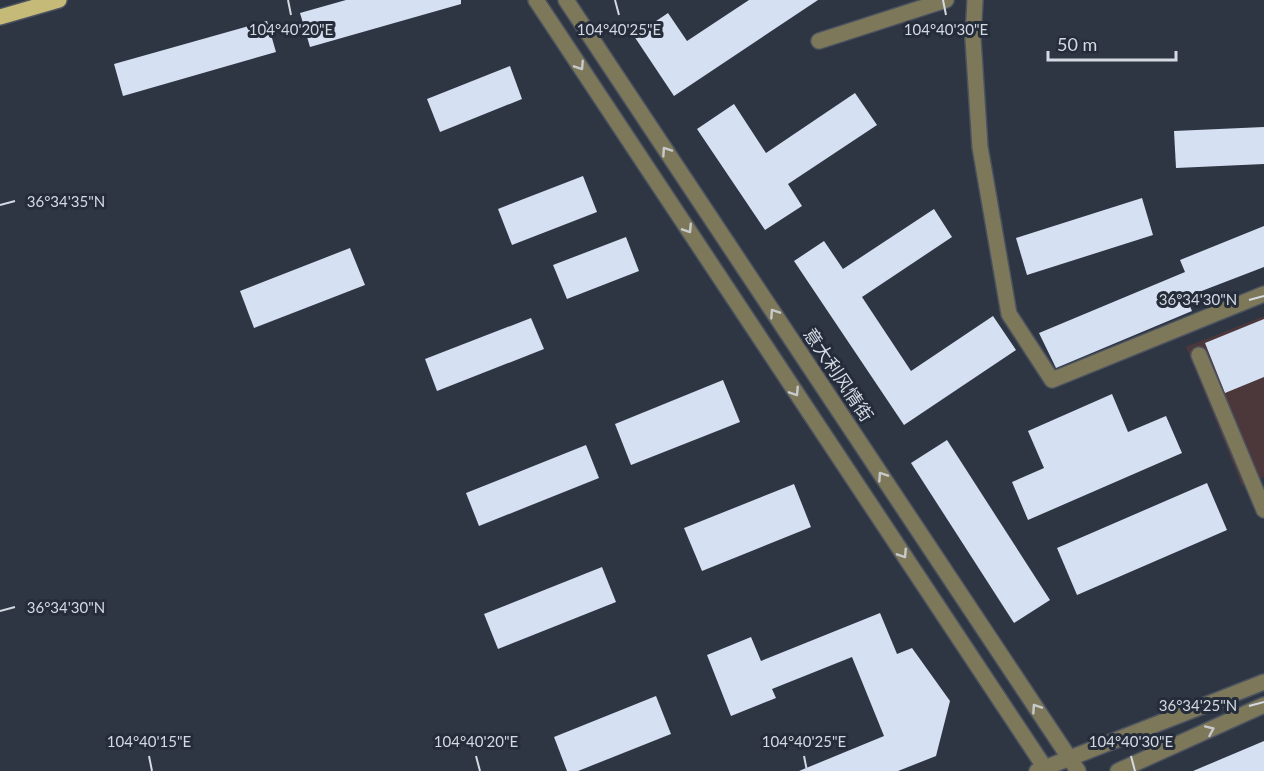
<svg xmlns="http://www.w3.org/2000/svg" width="1264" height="771" font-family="Lato,'Noto Sans SC',sans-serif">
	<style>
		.education { fill: #4c373b }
		.building { fill: #d6e0f3 }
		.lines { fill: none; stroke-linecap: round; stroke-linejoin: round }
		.minor-casing { stroke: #4c5360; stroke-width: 18 }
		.major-casing { stroke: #4c5360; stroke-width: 18 }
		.minor { stroke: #7d7859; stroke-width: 15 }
		.major { stroke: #c5ba77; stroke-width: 15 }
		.oneway { stroke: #c7cacd }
		.ticks { fill: none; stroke: #d4d9e2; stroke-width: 2 }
		.labels { text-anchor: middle; stroke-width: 6; stroke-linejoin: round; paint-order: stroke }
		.street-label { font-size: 18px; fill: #d4d9e2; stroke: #252c3a }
		.ticks-label { font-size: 15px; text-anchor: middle; fill: #d4d9e2; stroke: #252c3a; stroke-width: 6; stroke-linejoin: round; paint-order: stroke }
	</style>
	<rect width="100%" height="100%" fill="#2e3644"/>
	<polygon class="education" points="1264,316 1264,477 1242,486 1186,347"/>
	<g class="building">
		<polygon points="346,0 461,0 461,4 310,47 300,13"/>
		<polygon points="749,0 818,0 674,96 634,36 668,13 687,41"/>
		<polygon points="267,21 276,52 123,96 114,64"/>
		<polygon points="510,66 522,99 440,132 427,99"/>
		<polygon points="855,93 877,125 788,184 802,206 765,230 697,129 734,104 766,153"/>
		<polygon points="1264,127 1264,164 1176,168 1174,131"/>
		<polygon points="583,176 597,212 512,245 498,209"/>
		<polygon points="1142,198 1153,235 1027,275 1016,238"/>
		<polygon points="934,209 952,237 862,297 911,371 993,316 1016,350 904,425 794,261 824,241 843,269"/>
		<polygon points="1264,226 1264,267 1186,297 1192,311 1056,368 1039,333 1185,272 1180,260"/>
		<polygon points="626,237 639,271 567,299 553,265"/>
		<polygon points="350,248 365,285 254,328 240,291"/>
		<polygon points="531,318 544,349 437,391 425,359"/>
		<polygon points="1264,319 1264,377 1225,393 1205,343"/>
		<polygon points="723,380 740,422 631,465 615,424"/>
		<polygon points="1112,394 1128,432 1166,416 1182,453 1028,520 1012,482 1044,468 1028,431"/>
		<polygon points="947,440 1050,600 1014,623 911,463"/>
		<polygon points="586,445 599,478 479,526 466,493"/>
		<polygon points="1207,483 1227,530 1077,595 1057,548"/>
		<polygon points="794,484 811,527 702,571 684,528"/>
		<polygon points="602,567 616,602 498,649 484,614"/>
		<polygon points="880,613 897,654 912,648 950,701 936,756 898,771 799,771 884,736 852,657 772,689 776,698 731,716 707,655 751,637 761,661"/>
		<polygon points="656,696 671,734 578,771 567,771 554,737"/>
		<polygon points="1264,741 1264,771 1193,771"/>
	</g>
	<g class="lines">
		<defs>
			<g id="minor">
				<polyline points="536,0 1047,771"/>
				<polyline points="566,0 1078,771"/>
				<polyline points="975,0 973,39 980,147 1009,314 1052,380 1264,294"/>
				<polyline points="819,41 946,0"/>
				<polyline points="1199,355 1264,510"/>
				<polyline points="1037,771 1264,682"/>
				<polyline points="1118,771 1264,705"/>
			</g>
			<polyline id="major" points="0,17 59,0"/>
		</defs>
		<use href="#minor" class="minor-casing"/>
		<use href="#major" class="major-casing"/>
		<use href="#minor" class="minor"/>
		<use href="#major" class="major"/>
	</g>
	<defs><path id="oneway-chevron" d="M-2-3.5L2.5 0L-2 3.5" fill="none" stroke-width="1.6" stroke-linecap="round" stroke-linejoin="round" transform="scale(1.5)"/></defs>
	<g class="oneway">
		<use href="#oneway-chevron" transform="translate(580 66) rotate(57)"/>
		<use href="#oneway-chevron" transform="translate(666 151) rotate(-124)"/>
		<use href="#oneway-chevron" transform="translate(688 229) rotate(57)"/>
		<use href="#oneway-chevron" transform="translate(774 313) rotate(-124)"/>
		<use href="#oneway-chevron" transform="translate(795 392) rotate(57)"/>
		<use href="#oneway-chevron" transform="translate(882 476) rotate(-124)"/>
		<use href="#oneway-chevron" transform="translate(903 554) rotate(57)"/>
		<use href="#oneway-chevron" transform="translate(1036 708) rotate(-124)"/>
		<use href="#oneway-chevron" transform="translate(1210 730) rotate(-24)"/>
	</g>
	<path class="ticks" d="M288 0 291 15M615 0 619 15M943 0 946 15M0 205 15 201M1249 300 1264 296M0 611 15 607M1249 706 1264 702M149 756 152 771M476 756 480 771M804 756 807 771M1131 756 1135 771"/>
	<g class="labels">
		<g class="street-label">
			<text transform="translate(838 375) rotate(56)" y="6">意大利风情街</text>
		</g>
	</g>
	<g class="ticks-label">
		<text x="291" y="35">104°40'20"E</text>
		<text x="619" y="35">104°40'25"E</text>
		<text x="946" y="35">104°40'30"E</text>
		<text x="66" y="207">36°34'35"N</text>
		<text x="1198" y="305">36°34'30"N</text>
		<text x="66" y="613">36°34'30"N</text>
		<text x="1198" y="711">36°34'25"N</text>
		<text x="149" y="747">104°40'15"E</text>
		<text x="476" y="747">104°40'20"E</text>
		<text x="804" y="747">104°40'25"E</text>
		<text x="1131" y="747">104°40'30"E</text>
	</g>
	<path d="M1048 51v9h128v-9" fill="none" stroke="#d4d9e2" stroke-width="3"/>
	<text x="1057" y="51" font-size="18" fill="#d4d9e2" stroke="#252c3a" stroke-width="4.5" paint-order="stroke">50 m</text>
</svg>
